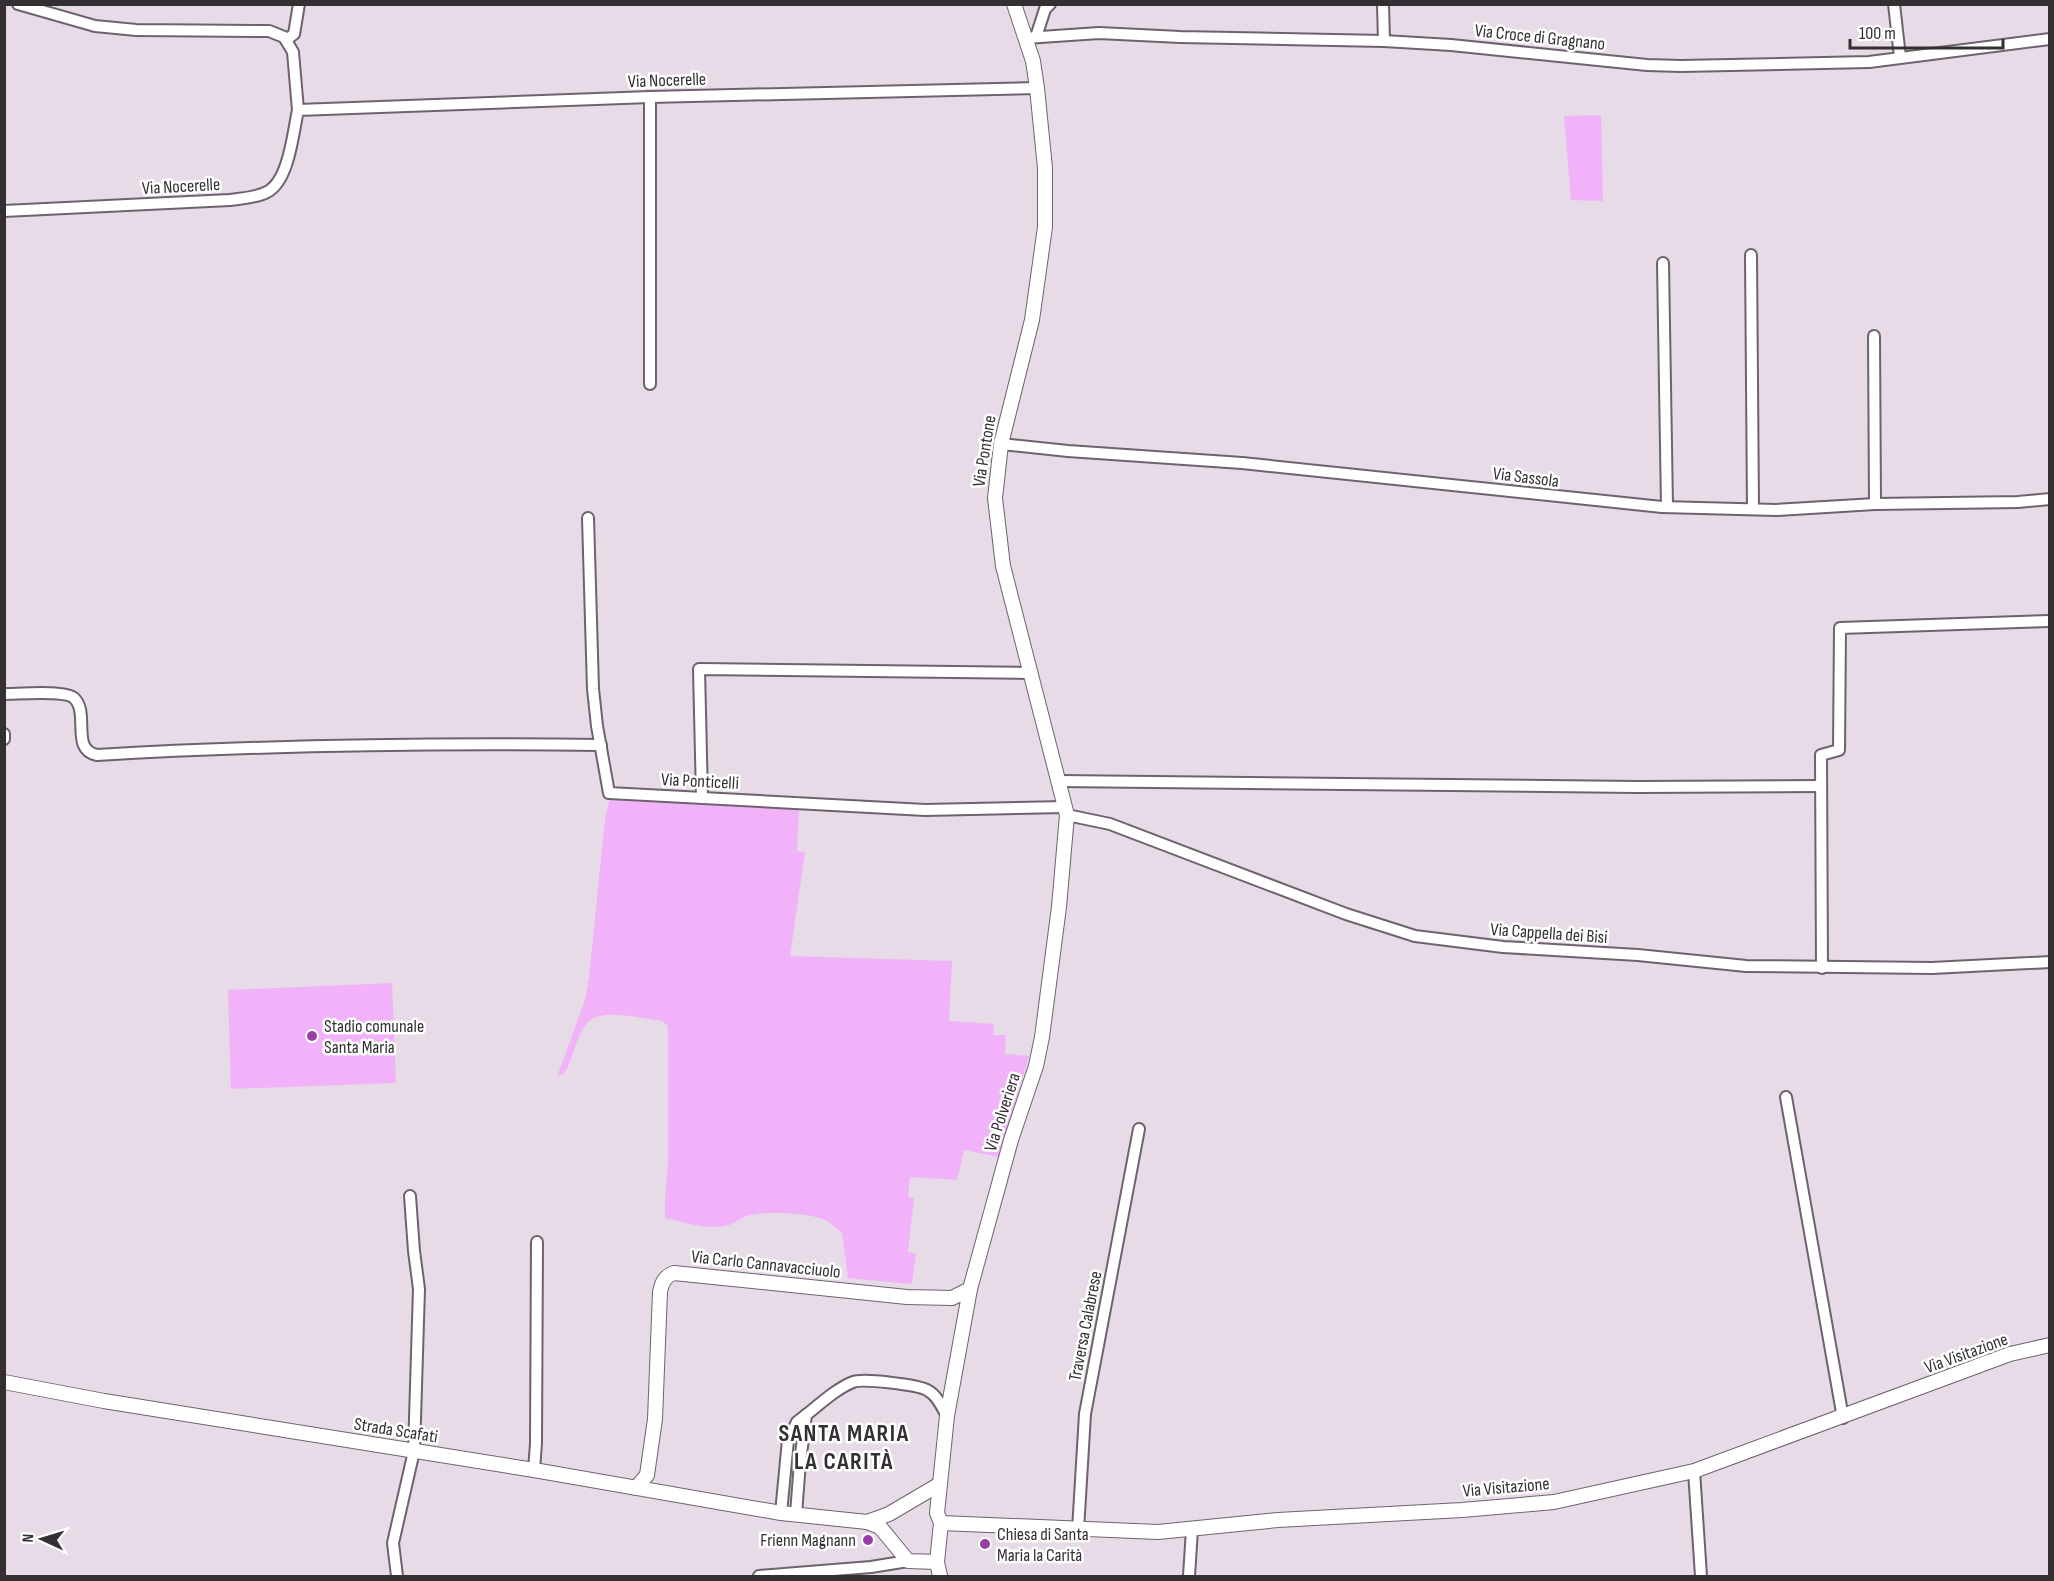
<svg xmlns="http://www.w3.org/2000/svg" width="2054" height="1581" font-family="'Sofia Sans Condensed',sans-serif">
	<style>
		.green { fill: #f2b2fa }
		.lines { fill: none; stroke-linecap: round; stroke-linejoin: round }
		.street-casing { stroke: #6d636e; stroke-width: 14 }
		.secondary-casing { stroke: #6d636e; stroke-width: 16 }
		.street { stroke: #fff; stroke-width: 10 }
		.secondary { stroke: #fff; stroke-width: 14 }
		.poi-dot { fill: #9a3ea7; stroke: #fff; stroke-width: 2 }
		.labels { text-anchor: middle; stroke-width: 5; stroke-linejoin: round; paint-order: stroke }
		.street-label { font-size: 18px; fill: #332f33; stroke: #fff }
		.poi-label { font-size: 18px; fill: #332f33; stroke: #fff; text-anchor: start }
		.district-label { font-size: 24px; font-weight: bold; letter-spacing: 1.5px; fill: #332f33; stroke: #fff }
	</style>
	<rect width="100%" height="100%" fill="#e6dbe7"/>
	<g class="green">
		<polygon points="1601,115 1603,201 1571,200 1564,116"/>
		<path d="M610 798 799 806 797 851 805 852 790 956 952 961 949 1021 994 1024 993 1035H1006L1005 1054 1029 1056 999 1157 964 1150 957 1180 910 1177 908 1197 914 1198 908 1252 916 1254 912 1284 847 1278 848 1276 842 1233C837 1229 832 1224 827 1221 814 1213 765 1211 750 1215 741 1217 733 1225 725 1226 706 1230 683 1222 665 1218V1198L668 1164V1026L662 1021C643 1019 601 1007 587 1023 580 1030 572 1057 568 1067L564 1073 557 1077 585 1000 589 978 605 819Z"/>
		<polygon points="392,983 396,1083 231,1089 228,990"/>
	</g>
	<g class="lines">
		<defs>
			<g id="street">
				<polyline points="18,4 95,26 136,30 269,31 284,37 293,52 298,110"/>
				<polyline points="1383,4 1384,41"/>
				<polyline points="1894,4 1900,57"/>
				<polyline points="1036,37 1045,9 1050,4"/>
				<polyline points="1026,38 1099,33 1180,37 1384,41 1451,45 1647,65 1681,66 1869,62 2050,39"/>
				<polyline points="286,40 294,34 299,4"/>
				<path d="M4 211 230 200C242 198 256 198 267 192 289 181 293 133 298 110L650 97 1037 88"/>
				<polyline points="1751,255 1753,509"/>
				<polyline points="1663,263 1667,507"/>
				<polyline points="1874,336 1875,504"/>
				<polyline points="650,384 650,97"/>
				<polyline points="1001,444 1068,451 1242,463 1662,507 1776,510 1875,504 2018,502 2050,499"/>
				<polyline points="588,518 593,689 597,726 609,793 925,810 1065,807"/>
				<path d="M4 694C19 694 65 690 74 698 90 713 70 750 97 755 265 745 433 743 601 745"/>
				<polyline points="4,734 4,739"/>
				<polyline points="1058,781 1637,787 1821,786"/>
				<polyline points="702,798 699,669 1031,673"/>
				<polyline points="1067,815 1110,824 1346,914 1415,936 1503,947 1638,955 1746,966 1932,968 2050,962"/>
				<polyline points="1822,968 1821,755 1839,750 1840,628 2050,621"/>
				<polyline points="1786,1097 1843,1418"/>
				<polyline points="534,1470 536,1443 537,1242"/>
				<polyline points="1694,1471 1701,1576"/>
				<polyline points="781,1513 788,1440 797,1422 806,1415"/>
				<path d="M796 1514 800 1462 806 1415C821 1403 836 1389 853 1382 863 1378 918 1385 927 1390 937 1395 942 1407 947 1416"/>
				<polyline points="1078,1530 1085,1414 1139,1129"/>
				<polyline points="397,1576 393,1543 414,1451 419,1289 414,1251 410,1196"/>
				<polyline points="759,1576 871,1567 908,1561"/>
				<polyline points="1189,1576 1192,1529"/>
			</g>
			<g id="secondary">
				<polyline points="4,1382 104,1401 534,1470 781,1513 867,1522 880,1527 908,1561 937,1562"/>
				<path d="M636 1488 647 1475 655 1419 660 1292C662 1282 665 1276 674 1273L907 1297 952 1298 970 1289"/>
				<polyline points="867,1522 889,1514 940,1484"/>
				<polyline points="941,1523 1158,1532 1278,1520 1462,1510 1554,1502 1694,1471 2010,1354 2050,1345"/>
				<polyline points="940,1576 937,1562 941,1523 937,1513 947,1416 970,1289 1011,1140 1036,1066 1042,1037 1059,907 1067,815 1003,566 995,498 1001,444 1032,320 1045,227 1045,168 1037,88 1033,61 1014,4"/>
			</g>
		</defs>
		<use href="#street" class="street-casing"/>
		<use href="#secondary" class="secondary-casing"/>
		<use href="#street" class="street"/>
		<use href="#secondary" class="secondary"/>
	</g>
	<g class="poi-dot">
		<circle cx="312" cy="1036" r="6"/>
		<circle cx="868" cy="1540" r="6"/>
		<circle cx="985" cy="1544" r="6"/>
	</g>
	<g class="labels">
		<g class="street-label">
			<text transform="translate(1540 37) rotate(6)" y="6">Via Croce di Gragnano</text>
			<text transform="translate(667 80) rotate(-2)" y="6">Via Nocerelle</text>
			<text transform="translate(181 186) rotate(-3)" y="6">Via Nocerelle</text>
			<text transform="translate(984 451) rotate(-81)" y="6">Via Pontone</text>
			<text transform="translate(1526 477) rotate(7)" y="6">Via Sassola</text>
			<text transform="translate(700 781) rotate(3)" y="6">Via Ponticelli</text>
			<text transform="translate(1549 933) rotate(4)" y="6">Via Cappella dei Bisi</text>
			<text transform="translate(1002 1112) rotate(-72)" y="6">Via Polveriera</text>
			<text transform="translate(766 1264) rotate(6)" y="6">Via Carlo Cannavacciuolo</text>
			<text transform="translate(1085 1326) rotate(-79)" y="6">Traversa Calabrese</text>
			<text transform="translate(1966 1353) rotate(-20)" y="6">Via Visitazione</text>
			<text transform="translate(396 1430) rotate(9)" y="6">Strada Scafati</text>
			<text transform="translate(1506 1487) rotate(-5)" y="6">Via Visitazione</text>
		</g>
		<g class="poi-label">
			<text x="324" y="1032">Stadio comunale<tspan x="324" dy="21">Santa Maria</tspan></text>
			<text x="997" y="1540">Chiesa di Santa<tspan x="997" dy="21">Maria la Carità</tspan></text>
			<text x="856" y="1546" text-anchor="end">Frienn Magnann</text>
		</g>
		<g class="district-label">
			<text x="844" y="1441">SANTA MARIA<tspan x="844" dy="28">LA CARITÀ</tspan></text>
		</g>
	</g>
	<rect width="2054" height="1581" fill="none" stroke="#332f33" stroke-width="12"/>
	<g transform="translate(42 1539) rotate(274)" stroke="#ffffff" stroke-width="4.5" paint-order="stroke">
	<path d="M0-4.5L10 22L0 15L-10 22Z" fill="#332f33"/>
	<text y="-9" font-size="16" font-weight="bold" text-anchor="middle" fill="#332f33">N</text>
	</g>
	<path d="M1850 39v9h153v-9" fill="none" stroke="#332f33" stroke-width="3"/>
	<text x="1859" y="39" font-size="18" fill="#332f33" stroke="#ffffff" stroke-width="4.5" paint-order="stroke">100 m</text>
</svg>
